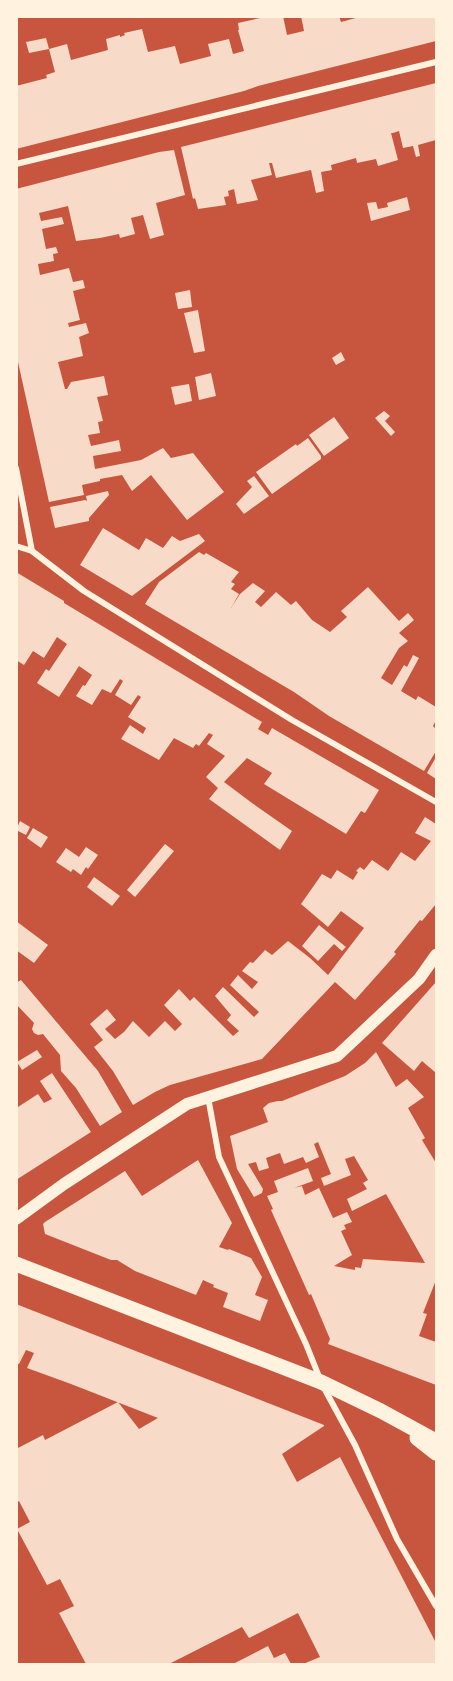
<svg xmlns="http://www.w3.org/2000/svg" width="453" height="1681" font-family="'Exo 2',sans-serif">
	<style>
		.building { fill: #f7dbc8 }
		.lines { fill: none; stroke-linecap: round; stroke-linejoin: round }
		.minor { stroke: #fff3e0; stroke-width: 6 }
		.secondary { stroke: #fff3e0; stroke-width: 12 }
		.primary { stroke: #fff3e0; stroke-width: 15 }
	</style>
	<rect width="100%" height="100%" fill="#c8553d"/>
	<g class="building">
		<polygon points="260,16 283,16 287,35 304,31 301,16 339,16 341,22 363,16 436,16 436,41 258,86 244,91 16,149 16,86 47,78 46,75 55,72 49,49 67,44 71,60 108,50 106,39 120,35 120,37 125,35 124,33 142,29 148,52 175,46 180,64 211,56 208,44 229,39 233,54 244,51 238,30 239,30 238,23 260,18"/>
		<polygon points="46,38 49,49 29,53 26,42"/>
		<polygon points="436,83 436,140 418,145 420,156 416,157 413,146 403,148 399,131 393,133 391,133 398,160 378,166 376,159 357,163 356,158 331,165 332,170 321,172 324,191 316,193 311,170 276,178 272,163 269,163 272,175 251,180 258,200 237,204 234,189 228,191 229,196 224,197 226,205 198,209 195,198 193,199 181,147"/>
		<polygon points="174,150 185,195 156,203 164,235 150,239 143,215 131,218 135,234 120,238 119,234 100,238 76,241 68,206 39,213 41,221 62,217 64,224 42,229 46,249 56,247 58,253 53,254 54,261 38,264 40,275 69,268 73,282 83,280 85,288 73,291 80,320 68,323 69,327 86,323 89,333 79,337 83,356 58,362 65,389 67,389 71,382 104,376 108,395 97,397 103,421 98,422 100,433 88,435 91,446 119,440 121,451 93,456 95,469 141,460 163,448 171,458 193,453 224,492 187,520 151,475 132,491 122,475 100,479 100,481 82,485 84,495 49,502 16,353 16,189 159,152"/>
		<polygon points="407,197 410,210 371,221 367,203 376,202 378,209 388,207 387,203"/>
		<polygon points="190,290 192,307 178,309 175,293"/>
		<polygon points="198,310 205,351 194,353 184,313"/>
		<polygon points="341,352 345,360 336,365 332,358"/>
		<polygon points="211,373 216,396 199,400 195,377"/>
		<polygon points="189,384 192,401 175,405 171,387"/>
		<polygon points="384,411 390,416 385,421 395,432 391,436 375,418"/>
		<polygon points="334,417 349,438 324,456 309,435"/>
		<polygon points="308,438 321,456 321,459 272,494 256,472 296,444 297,446"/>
		<polygon points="254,476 269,496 244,514 236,504 252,487 247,481"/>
		<polygon points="108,491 109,495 89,518 89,521 55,528 50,507 85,500 87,501 86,496"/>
		<polygon points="103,528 139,550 146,538 163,548 172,536 180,541 199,534 205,541 132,596 80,565"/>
		<polygon points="199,552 204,555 206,553 239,572 231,582 235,584 231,589 239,594 231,608 240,594 253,583 265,591 255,602 261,607 276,592 291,605 296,601 312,620 330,632 347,617 341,611 368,587 399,621 408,613 414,620 399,633 408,641 399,648 381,678 392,685 404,665 407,667 413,655 419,658 401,691 416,700 418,696 436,707 436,720 433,726 436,729 436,751 424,771 329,716 294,692 145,604 159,582"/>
		<polygon points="16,572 64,601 64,603 262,722 258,729 268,735 272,728 379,790 365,813 361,811 346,834 264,784 272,773 247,758 224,782 252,803 292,831 280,850 209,799 218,788 206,777 225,756 207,744 213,735 209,733 199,746 196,744 193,748 174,738 159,760 121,739 130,725 143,734 146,728 128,717 141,697 138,695 131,705 115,695 123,681 120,679 111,693 102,689 92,705 76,696 83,685 85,686 92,675 79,666 59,697 37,683 46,669 49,671 67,644 57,637 44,658 33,651 24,665 16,660"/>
		<polygon points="436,757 436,779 427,773"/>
		<polygon points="425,817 436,824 436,904 422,921 420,920 394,952 396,954 355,1000 335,982 262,1059 170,1085 155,1092 133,1105 113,1071 94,1047 103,1040 90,1024 107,1009 116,1020 105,1029 115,1039 124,1032 133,1021 149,1037 165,1021 175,1031 182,1024 164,1005 179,989 190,1001 194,997 233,1036 239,1031 227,1020 231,1015 215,996 223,987 254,1017 259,1012 230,985 238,975 252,989 258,982 242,971 250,962 253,963 265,950 272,955 288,941 310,958 328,975 364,928 341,911 328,927 301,904 322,874 331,879 337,870 353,880 358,872 356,871 360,867 364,870 372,860 388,871 401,852 415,861 431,841 415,833"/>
		<polygon points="20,821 30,827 26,835 16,830"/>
		<polygon points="33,828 48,837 41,848 27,838"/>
		<polygon points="165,844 174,851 135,897 127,890"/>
		<polygon points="86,847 98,855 88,869 86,867 81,875 73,869 71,872 56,862 66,848 79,857"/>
		<polygon points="94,877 120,896 112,906 87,887"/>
		<polygon points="16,921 48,945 34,963 16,950"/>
		<polygon points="319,925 346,947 342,951 334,944 318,961 302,946"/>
		<polygon points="21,980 98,1071 122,1112 100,1126 76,1088 61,1071 60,1055 43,1034 38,1035 34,1033 32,1029 34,1023 16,1004 16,983"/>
		<polygon points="436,982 436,1073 422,1061 414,1071 382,1043"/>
		<polygon points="37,1050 42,1057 22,1070 17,1062"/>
		<polygon points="376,1052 396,1087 407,1079 424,1097 408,1108 425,1138 422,1140 436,1163 436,1280 423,1313 427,1314 419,1336 436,1342 436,1385 328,1344 330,1339 311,1294 309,1295 271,1210 273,1209 267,1196 278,1192 274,1181 308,1168 313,1181 294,1188 302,1186 305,1195 319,1188 333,1218 347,1212 352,1222 344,1225 346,1229 341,1231 352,1255 334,1266 355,1270 355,1267 361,1268 363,1259 425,1263 386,1194 352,1211 347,1199 367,1189 363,1183 368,1180 354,1156 345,1159 351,1175 324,1186 321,1178 331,1174 318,1142 314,1144 319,1157 306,1163 303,1157 284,1164 280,1153 266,1158 269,1168 259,1171 256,1162 248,1164 263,1189 262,1193 254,1197 237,1169 230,1136 268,1122 263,1108 269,1103 278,1101 282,1101 345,1076 365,1063"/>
		<polygon points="52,1073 91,1132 16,1180 16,1104 18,1107 38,1094 44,1103 52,1099 40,1081"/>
		<polygon points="198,1160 232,1223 219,1247 228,1250 229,1249 251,1258 262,1277 255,1295 268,1300 260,1321 223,1307 228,1293 213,1287 214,1285 203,1280 196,1295 135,1271 117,1260 111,1260 45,1234 43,1224 45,1222 125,1171 142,1196"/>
		<polygon points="16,1304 324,1425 324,1426 282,1454 297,1482 340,1457 436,1643 436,1664 303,1664 320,1657 298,1613 249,1638 242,1627 169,1664 86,1664 59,1613 74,1606 60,1579 47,1585 17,1529 30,1522 19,1501 16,1503 16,1449 43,1435 45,1440 118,1402 139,1429 158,1418 71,1384 27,1368 34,1353 26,1350 19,1364 16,1363"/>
		<polygon points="268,1646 274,1658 285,1653 291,1664 233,1664"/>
	</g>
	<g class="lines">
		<g class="minor">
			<polyline points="16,164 436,62"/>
			<polyline points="16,468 32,551"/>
			<polyline points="16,546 32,551 84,591 292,720 436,802"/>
			<polyline points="208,1097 219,1157 306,1344 320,1379"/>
			<polyline points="324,1388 355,1445 397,1539 436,1606"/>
		</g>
		<polyline class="secondary" points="16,1219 64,1184 187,1104 337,1056 419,979 436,955"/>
		<g class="primary">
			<polyline points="16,1264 321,1382 381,1411 436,1441"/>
			<polyline points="417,1438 436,1453"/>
		</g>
	</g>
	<rect width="453" height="1681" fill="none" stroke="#fff3e0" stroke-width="36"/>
</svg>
